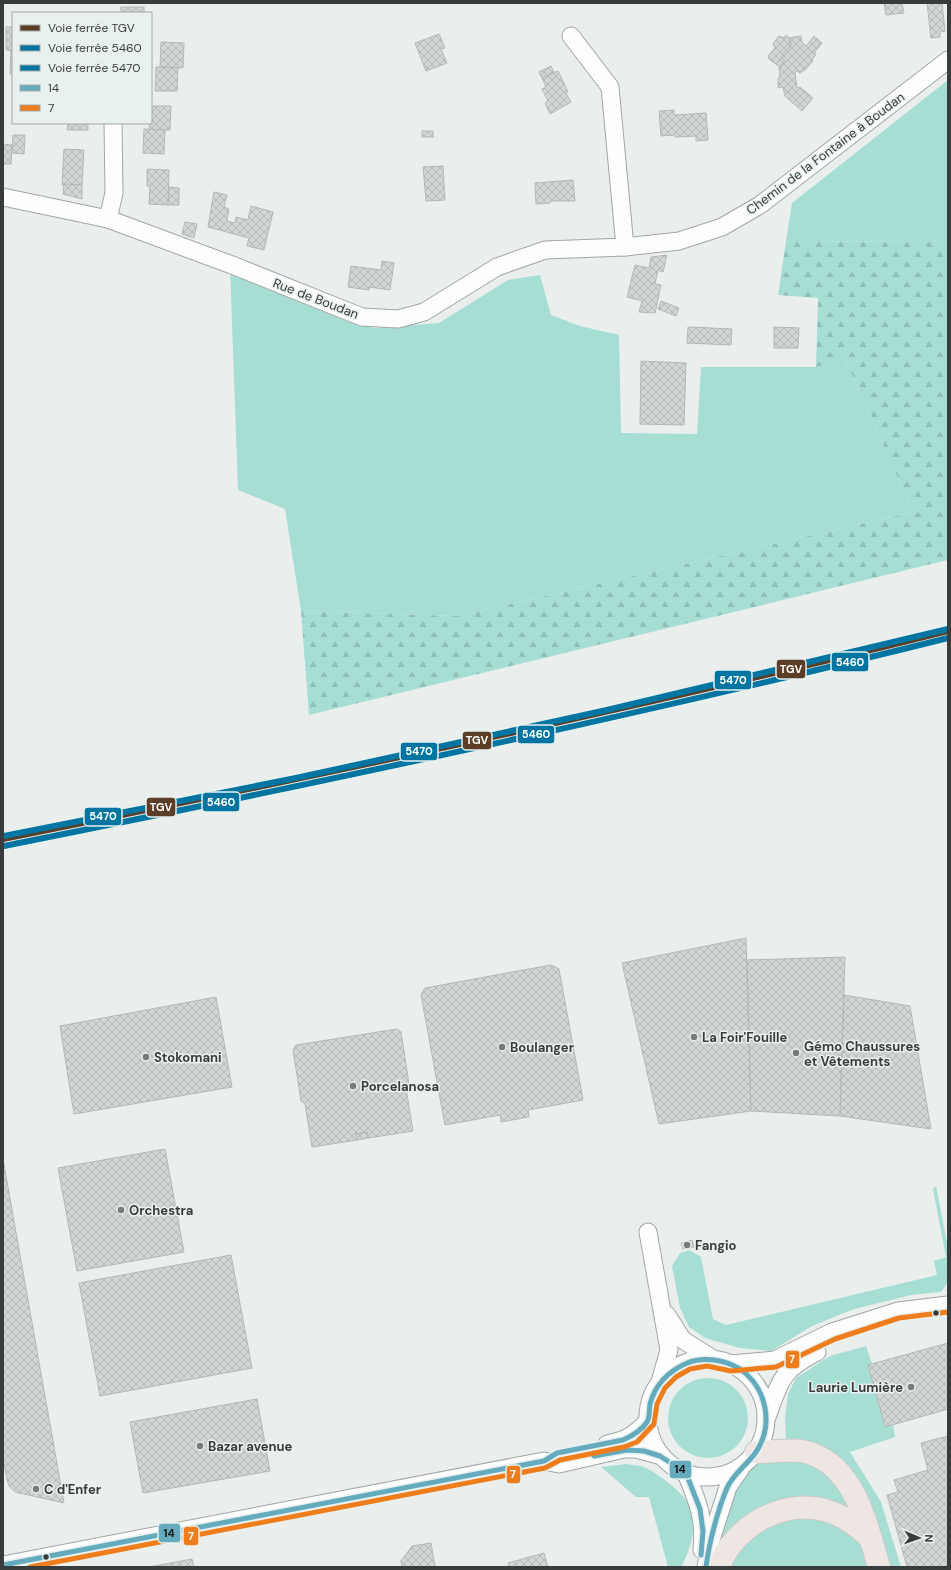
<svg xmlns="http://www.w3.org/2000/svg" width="951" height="1570" font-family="'DM Sans',sans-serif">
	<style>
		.green { fill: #a6ded4 }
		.forest { fill: url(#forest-firs) }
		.building { fill: url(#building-cross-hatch); stroke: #b4b7b7 }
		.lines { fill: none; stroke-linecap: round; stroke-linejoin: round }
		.minor-casing { stroke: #a2a6a5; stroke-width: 19 }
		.highway-casing { stroke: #c9cbca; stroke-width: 24 }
		.minor { stroke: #fcfdfc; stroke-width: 17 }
		.highway { stroke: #eee6e2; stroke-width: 22 }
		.bus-1-casing { stroke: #e8f1ef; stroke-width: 8 }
		.bus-2-casing { stroke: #e8f1ef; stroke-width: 8 }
		.bus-1 { stroke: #63abbd; stroke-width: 5 }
		.bus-2 { stroke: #f07d1b; stroke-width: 5 }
		.rail-1-casing { stroke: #e8f1ef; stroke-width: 9 }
		.rail-2-casing { stroke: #e8f1ef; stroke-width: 9 }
		.rail-3-casing { stroke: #e8f1ef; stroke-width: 9 }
		.rail-1 { stroke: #5c3e26; stroke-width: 6 }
		.rail-2 { stroke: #0075a1; stroke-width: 6 }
		.rail-3 { stroke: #0075a1; stroke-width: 6 }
		.poi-dot { fill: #777b7a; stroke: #e8f1ef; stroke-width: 1.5 }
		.bus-dot { fill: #393c3c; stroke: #e8f1ef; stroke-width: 1.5 }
		.labels { text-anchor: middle; stroke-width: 3; stroke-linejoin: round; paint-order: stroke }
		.street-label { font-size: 13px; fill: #393c3c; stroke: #e8f1ef }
		.poi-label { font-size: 13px; font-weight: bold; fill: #393c3c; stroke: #e8f1ef; text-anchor: start }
		.line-badge { stroke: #e8f1ef; stroke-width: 1.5 }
		.badge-label { font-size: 11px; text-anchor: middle; font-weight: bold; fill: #fff }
		.pale-badge-label { font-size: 11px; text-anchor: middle; font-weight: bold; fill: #111 }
	</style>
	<defs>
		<pattern id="forest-firs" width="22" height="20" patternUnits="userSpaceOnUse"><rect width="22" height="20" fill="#a6ded4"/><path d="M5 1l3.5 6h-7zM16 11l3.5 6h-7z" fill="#90bfb7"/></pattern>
		<pattern id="building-cross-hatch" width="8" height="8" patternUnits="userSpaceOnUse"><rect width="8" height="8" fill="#d1d5d4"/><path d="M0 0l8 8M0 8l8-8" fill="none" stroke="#b4b8b7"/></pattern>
	</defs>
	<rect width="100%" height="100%" fill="#eaefee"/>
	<g class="green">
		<polygon points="948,80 948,242 786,241 792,203"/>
		<polygon points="230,267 328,311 374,328 439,323 508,280 540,275 551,315 580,326 619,335 621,433 697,434 701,367 816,367 846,361 913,512 458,616 301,611 285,509 238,490"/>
		<polygon points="936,1186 948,1248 948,1282 941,1292 911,1295 854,1309 812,1326 771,1351 740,1348 705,1338 689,1327 680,1308 672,1266 680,1253 689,1250 701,1257 713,1319 726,1325 937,1275 934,1261 946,1257 933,1189"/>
		<polygon points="866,1346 872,1364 868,1366 885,1426 893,1424 895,1437 850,1452 881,1502 901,1567 889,1567 824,1450 799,1440 786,1439 785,1418 788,1394 796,1378 830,1356"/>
		<circle cx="708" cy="1418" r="40"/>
		<polygon points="756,1452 833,1467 879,1567 706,1567 742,1466"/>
		<path d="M626 1464C630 1465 636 1465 641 1466 654 1470 683 1492 689 1505 698 1524 691 1550 681 1567H668L649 1497H636L601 1467Z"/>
	</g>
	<polygon class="forest" points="786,241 948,242 948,560 309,715 301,611 458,616 913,512 846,361 816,367 818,298 778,295"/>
	<g class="building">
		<polygon points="884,3 902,3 904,13 886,15"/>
		<polygon points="927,3 942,3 945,31 940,32 940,37 931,38"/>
		<rect x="121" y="7" width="23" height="6"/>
		<polygon points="6,27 13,27 13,51 6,50"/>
		<polygon points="439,34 445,48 441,49 447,63 426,71 415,43"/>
		<polygon points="786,35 789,38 791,45 781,57 785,61 780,67 769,59 768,56 775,48 773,44 779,36 784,38"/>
		<polygon points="801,36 802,42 806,46 814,36 822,43 814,53 816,54 812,60 813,61 806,69 800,73 797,71 795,73 797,88 800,87 813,98 802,111 785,96 783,87 778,88 778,78 780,78 779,68 785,61 781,57 791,45 789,38"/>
		<polygon points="161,42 184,43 183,68 160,67"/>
		<polygon points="11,51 13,51 13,74 10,74"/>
		<polygon points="551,66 554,72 542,78 539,72"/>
		<polygon points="156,67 178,68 177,91 155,91"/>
		<polygon points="558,71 568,92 566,93 571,102 550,114 545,103 548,101 542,89 546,87 542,78"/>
		<polygon points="151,106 171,106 170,130 149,130"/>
		<polygon points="674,110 674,115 706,113 708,140 696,141 696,136 675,137 675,135 661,136 659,111"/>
		<polygon points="68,123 88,123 88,130 67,130"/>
		<polygon points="144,129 165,130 164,154 143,153"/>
		<rect x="422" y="131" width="11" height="6"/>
		<polygon points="13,135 25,135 24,154 12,153"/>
		<polygon points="3,144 12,145 11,164 3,164"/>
		<polygon points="64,149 84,150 82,185 62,185"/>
		<polygon points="443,166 445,200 426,201 423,167"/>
		<polygon points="147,169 169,170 168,205 149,204 150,186 147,186"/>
		<polygon points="573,180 575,201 550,201 550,203 536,204 535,183"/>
		<polygon points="64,184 82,185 82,199 63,194"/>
		<polygon points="169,187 179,188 179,205 168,205"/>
		<polygon points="214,192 227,195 224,207 229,209 227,221 235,223 236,217 248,220 251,206 273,212 264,250 247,246 249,238 208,227"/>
		<polygon points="185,222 197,224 194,238 182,234"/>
		<polygon points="667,255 663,272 658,270 655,284 661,285 655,313 639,312 642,301 627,297 635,265 649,268 651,257"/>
		<polygon points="382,261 394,263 390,290 369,287 369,290 348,287 351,266 381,270"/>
		<polygon points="661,301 679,308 676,316 658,309"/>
		<polygon points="688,327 732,329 731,345 687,343"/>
		<polygon points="774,327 799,328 798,348 774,348"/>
		<polygon points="641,361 686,363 684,425 640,424"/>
		<polygon points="746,938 751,1111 659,1124 622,963"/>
		<polygon points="845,957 840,1116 751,1111 747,960"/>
		<polygon points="551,965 559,969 583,1100 528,1110 529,1117 501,1122 500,1115 445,1125 421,995 425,988"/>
		<polygon points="844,995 910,1006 931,1129 840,1116"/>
		<polygon points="216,997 232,1087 74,1114 60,1026"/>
		<polygon points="397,1029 401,1032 409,1084 406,1088 413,1131 368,1138 367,1132 356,1134 357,1140 312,1147 305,1104 301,1101 293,1050 296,1045"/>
		<polygon points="367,1132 368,1138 357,1140 356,1134"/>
		<polygon points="165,1149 184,1252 77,1271 58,1168"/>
		<polygon points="3,1159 64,1503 15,1492 9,1486 7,1479 3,1458"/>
		<polygon points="692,1240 694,1247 683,1249 681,1243"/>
		<polygon points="231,1255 252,1368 100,1396 79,1283"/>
		<polygon points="948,1343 948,1409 885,1427 868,1365"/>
		<polygon points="257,1399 270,1471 143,1493 130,1422"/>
		<polygon points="948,1436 948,1566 907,1567 887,1495 898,1492 894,1480 928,1470 921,1443"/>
		<polygon points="431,1543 435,1567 402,1567 401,1561 412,1546"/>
		<polygon points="544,1553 548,1567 509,1567 508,1563"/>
		<polygon points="192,1559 194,1567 149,1567"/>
	</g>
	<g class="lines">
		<defs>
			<g id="minor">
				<polyline points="571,36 610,87 625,247"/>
				<polyline points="3,197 108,219 232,265 362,317 398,319 424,312 497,267 545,250 625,247 679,241 722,227 760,205 948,60"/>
				<polyline points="108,219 114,193 113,123"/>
				<polyline points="648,1232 669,1350 660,1382"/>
				<polyline points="667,1315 683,1340 713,1359"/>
				<circle cx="707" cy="1418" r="59"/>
				<polyline points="731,1364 775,1360 832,1332 898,1311 948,1305"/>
				<path d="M767 1417C780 1381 781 1370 817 1352"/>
				<path d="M607 1444C627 1440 634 1435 648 1421"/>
				<path d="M686 1473C698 1503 705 1517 702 1550"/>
				<polyline points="3,1565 544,1461 559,1464 624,1449 636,1449 662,1456"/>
				<polyline points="706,1567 711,1540 728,1487 741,1468"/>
			</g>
			<g id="highway">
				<path d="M756 1452C771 1452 787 1449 802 1451 855 1462 866 1524 879 1567"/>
				<path d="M719 1567C733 1526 785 1497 828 1511 845 1516 858 1526 871 1539"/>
			</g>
		</defs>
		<use href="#minor" class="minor-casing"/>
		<use href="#highway" class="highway-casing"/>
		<use href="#minor" class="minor"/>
		<use href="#highway" class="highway"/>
		<defs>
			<g id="bus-1">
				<polyline points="594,1456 627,1450 644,1451 660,1456 686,1473 700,1509 703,1531 701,1555"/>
				<path d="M3 1565 544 1461 557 1453 623 1440C632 1436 641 1431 647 1422 650 1418 649 1410 650 1404 655 1385 669 1371 687 1363 704 1356 725 1360 740 1369 767 1388 774 1425 756 1452 747 1465 733 1474 727 1488 718 1509 709 1543 706 1567"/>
			</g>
			<polyline id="bus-2" points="30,1567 545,1468 560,1460 624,1447 637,1442 654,1424 657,1404 665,1388 676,1377 690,1369 707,1366 731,1371 776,1367 835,1339 899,1318 948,1312"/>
		</defs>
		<use href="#bus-1" class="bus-1-casing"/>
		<use href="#bus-2" class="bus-2-casing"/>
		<use href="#bus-1" class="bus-1"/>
		<use href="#bus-2" class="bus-2"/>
		<defs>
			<path id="rail-1" d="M3 839C319 776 635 709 948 631"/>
			<path id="rail-2" d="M4 846C320 783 635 716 948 638"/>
			<polyline id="rail-3" points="4,836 296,778 607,710 948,629"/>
		</defs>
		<use href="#rail-1" class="rail-1-casing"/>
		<use href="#rail-2" class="rail-2-casing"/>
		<use href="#rail-3" class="rail-3-casing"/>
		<use href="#rail-1" class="rail-1"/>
		<use href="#rail-2" class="rail-2"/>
		<use href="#rail-3" class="rail-3"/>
	</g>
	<g class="poi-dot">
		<circle cx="694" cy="1037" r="4"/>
		<circle cx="502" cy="1047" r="4"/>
		<circle cx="796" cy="1053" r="4"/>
		<circle cx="146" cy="1057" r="4"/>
		<circle cx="353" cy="1086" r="4"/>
		<circle cx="121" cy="1210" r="4"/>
		<circle cx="687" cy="1245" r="4"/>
		<circle cx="911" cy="1387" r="4"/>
		<circle cx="200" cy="1446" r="4"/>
		<circle cx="36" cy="1489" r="4"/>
	</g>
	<g class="bus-dot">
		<circle cx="936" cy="1313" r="3.5"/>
		<circle cx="46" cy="1557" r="3.5"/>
	</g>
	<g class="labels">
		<g class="street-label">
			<text transform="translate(825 153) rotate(-37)" y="5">Chemin de la Fontaine à Boudan</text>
			<text transform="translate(316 298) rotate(21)" y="5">Rue de Boudan</text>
		</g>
		<g class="poi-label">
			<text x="702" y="1042">La Foir'Fouille</text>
			<text x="804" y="1051">Gémo Chaussures<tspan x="804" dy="15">et Vêtements</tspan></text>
			<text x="510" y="1052">Boulanger</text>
			<text x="154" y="1062">Stokomani</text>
			<text x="361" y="1091">Porcelanosa</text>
			<text x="129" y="1215">Orchestra</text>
			<text x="695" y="1250">Fangio</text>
			<text x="903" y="1392" text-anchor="end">Laurie Lumière</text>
			<text x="208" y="1451">Bazar avenue</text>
			<text x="44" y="1494">C d'Enfer</text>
		</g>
	</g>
	<g class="line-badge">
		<rect x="831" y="652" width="38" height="20" rx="4" fill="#0075a1"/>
		<rect x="776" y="659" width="30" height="20" rx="4" fill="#5c3e26"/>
		<rect x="714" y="670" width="38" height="20" rx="4" fill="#0075a1"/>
		<rect x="517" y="725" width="38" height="19" rx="4" fill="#0075a1"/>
		<rect x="462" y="731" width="30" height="19" rx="4" fill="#5c3e26"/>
		<rect x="400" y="742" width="38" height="19" rx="4" fill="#0075a1"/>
		<rect x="202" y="792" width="38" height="20" rx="4" fill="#0075a1"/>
		<rect x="146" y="797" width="30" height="20" rx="4" fill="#5c3e26"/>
		<rect x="84" y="807" width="38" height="19" rx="4" fill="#0075a1"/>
		<rect x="785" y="1350" width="15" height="19" rx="4" fill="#f07d1b"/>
		<rect x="669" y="1460" width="23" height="19" rx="4" fill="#63abbd"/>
		<rect x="506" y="1465" width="15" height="19" rx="4" fill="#f07d1b"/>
		<rect x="158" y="1523" width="23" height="20" rx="4" fill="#63abbd"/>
		<rect x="183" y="1526" width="16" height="20" rx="4" fill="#f07d1b"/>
	</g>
	<g class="badge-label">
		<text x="850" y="666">5460</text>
		<text x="791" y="673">TGV</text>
		<text x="733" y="684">5470</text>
		<text x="536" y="738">5460</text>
		<text x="477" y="744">TGV</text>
		<text x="419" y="755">5470</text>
		<text x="221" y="806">5460</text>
		<text x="161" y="811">TGV</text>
		<text x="103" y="820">5470</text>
		<text x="792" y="1363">7</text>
		<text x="513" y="1478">7</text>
		<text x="191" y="1540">7</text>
	</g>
	<g class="pale-badge-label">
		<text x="680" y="1473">14</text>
		<text x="169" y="1537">14</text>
	</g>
	<rect width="951" height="1570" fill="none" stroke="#393c3c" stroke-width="8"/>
	<rect x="12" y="12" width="140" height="112" fill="#e8f1ef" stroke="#a2a9a7"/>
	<rect x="20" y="25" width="20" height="6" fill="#5c3e26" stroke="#a2a9a7"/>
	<text x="48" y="32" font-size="12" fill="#393c3c">Voie ferrée TGV</text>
	<rect x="20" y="45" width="20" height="6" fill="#0075a1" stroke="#a2a9a7"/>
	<text x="48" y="52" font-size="12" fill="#393c3c">Voie ferrée 5460</text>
	<rect x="20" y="65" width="20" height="6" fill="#0075a1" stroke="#a2a9a7"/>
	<text x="48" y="72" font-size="12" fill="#393c3c">Voie ferrée 5470</text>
	<rect x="20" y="85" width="20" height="6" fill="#63abbd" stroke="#a2a9a7"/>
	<text x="48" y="92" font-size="12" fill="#393c3c">14</text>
	<rect x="20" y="105" width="20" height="6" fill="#f07d1b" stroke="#a2a9a7"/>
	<text x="48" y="112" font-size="12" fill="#393c3c">7</text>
	<g transform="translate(919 1538) rotate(92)" stroke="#e8f1ef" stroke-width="3" paint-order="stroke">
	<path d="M0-3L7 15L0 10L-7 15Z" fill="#393c3c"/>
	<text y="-6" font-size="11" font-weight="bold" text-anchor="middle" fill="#393c3c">N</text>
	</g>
</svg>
